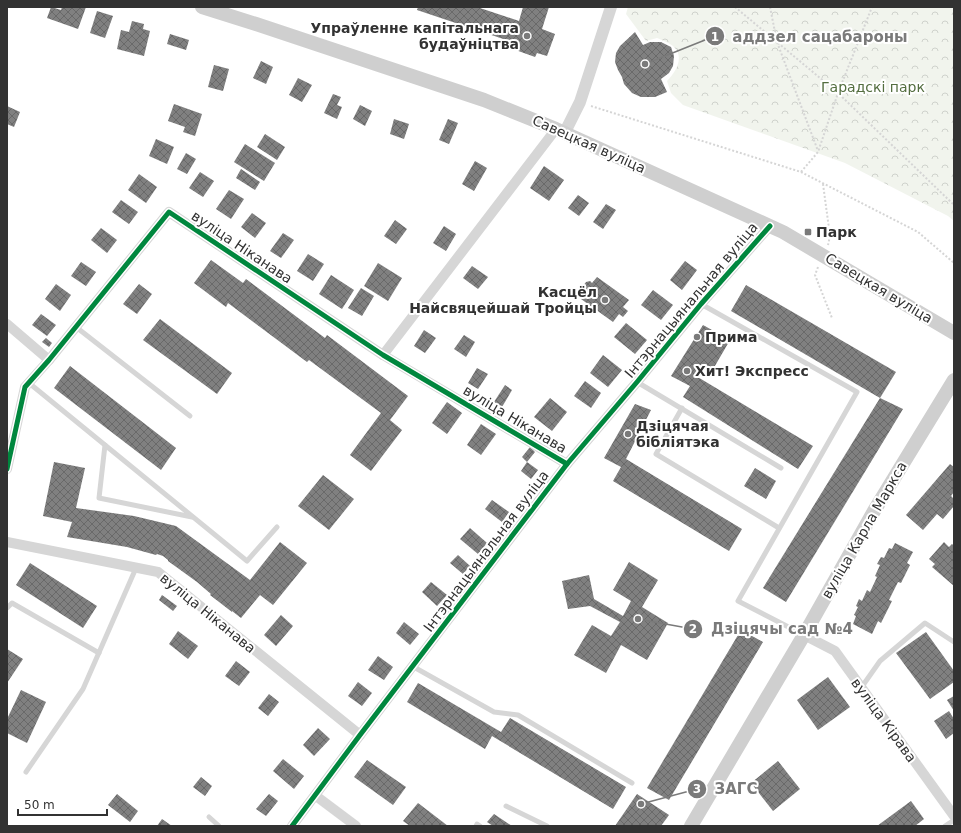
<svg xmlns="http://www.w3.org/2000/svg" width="961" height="833" font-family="'DejaVu Sans',sans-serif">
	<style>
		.park { fill: url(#park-crowns) }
		.building { fill: url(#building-cross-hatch) }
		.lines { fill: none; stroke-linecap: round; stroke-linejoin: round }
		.path { stroke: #d5d5d5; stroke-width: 2; stroke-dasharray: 2 2; stroke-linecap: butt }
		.service { stroke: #d6d6d6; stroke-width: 5 }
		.minor { stroke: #d6d6d6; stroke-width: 10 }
		.tertiary { stroke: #d6d6d6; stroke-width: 12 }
		.secondary { stroke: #cfcfcf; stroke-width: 14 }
		.cycleway-casing { stroke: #fff; stroke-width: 8 }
		.cycleway { stroke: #00873e; stroke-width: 5 }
		.poi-dot { fill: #7a7a7a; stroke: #fff; stroke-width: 1.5 }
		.labels { text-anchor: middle; stroke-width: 4; stroke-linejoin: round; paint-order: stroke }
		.poi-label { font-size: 14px; font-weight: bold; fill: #323232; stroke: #fff; text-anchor: start }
		.park-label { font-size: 14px; fill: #546e40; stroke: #fff }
		.street-label { font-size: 14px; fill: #323232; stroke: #fff }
		.leader { fill: none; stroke: #7a7a7a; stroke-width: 1.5 }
		.callout-dot { fill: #7a7a7a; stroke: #fff; stroke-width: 1.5 }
		.mark-label { font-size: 12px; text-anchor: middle; font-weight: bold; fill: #fff }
		.callout-label { font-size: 15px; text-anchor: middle; font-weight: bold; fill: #7a7a7a; stroke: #fff; stroke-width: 4; stroke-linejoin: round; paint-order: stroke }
	</style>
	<defs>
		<pattern id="park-crowns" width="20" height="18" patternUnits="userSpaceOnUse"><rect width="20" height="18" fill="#f1f4ed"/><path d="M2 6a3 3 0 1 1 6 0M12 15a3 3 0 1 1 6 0" fill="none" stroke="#cfd2cc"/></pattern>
		<pattern id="building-cross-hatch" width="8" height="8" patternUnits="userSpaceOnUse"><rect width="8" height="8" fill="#808080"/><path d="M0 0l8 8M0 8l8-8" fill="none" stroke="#696969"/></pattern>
	</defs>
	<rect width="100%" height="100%" fill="#fff"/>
	<path class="park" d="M628 7H954V221L948 216 845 163 683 105 671 93 667 81C675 73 685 58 674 47 670 43 662 40 657 38L646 41 626 14Z"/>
	<g class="building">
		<polygon points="51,7 61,10 62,7 86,7 78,29 47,18"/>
		<polygon points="418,7 477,7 519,21 523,7 549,7 542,29 555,34 547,56 537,53 535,57 510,48 512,42 417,10"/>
		<polygon points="97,11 113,16 105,38 90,33"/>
		<polygon points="132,21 144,24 143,29 150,31 144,56 117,49 121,30 129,32"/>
		<polygon points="635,32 643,45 650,42 661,42 671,47 674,56 673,66 669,73 661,79 667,92 655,97 641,97 632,93 624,84 622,77 618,70 615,62 616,53 620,46"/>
		<polygon points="170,34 189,40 186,50 167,44"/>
		<polygon points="261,61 273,67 266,84 253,78"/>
		<polygon points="214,65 229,69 223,91 208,87"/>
		<polygon points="298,78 312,85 302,102 289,95"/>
		<polygon points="333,94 341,97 337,105 342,107 337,119 324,113"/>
		<polygon points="174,104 202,114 195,136 183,132 185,127 168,121"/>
		<polygon points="360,105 372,111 365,126 353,119"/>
		<polygon points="7,106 20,112 14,127 7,124"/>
		<polygon points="394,119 409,124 404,139 390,134"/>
		<polygon points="448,119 458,123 449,144 439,140"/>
		<polygon points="265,134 285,147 277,160 257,147"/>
		<polygon points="156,139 174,147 167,164 149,156"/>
		<polygon points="245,144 275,163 264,181 234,162"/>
		<polygon points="186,153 196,159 187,174 177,169"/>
		<polygon points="475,161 487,168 474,191 462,184"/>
		<polygon points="544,166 564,180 549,201 530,188"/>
		<polygon points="241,169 260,182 255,190 236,178"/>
		<polygon points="200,172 214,181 203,197 189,188"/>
		<polygon points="139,174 157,187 146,203 128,190"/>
		<polygon points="229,190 244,199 231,219 216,209"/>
		<polygon points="578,195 589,203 579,216 568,208"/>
		<polygon points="121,200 138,212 129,224 112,212"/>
		<polygon points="606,204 616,210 603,229 593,222"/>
		<polygon points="252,213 266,223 255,238 241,227"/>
		<polygon points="395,220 407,229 396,244 384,236"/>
		<polygon points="444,226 456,234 446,251 433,243"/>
		<polygon points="101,228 117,240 107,253 91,240"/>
		<polygon points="283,233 294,240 281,258 270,251"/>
		<polygon points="308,254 324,264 313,281 297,271"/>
		<polygon points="211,260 243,283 246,279 325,338 327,335 408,396 390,420 402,430 371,471 350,455 381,413 309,360 307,362 228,303 226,307 194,283"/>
		<polygon points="685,261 697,270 682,290 670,280"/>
		<polygon points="81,262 96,272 86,286 71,276"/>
		<polygon points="378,263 402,278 388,301 364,286"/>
		<polygon points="472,266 488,277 478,289 463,278"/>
		<polygon points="331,275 354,290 342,309 319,294"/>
		<polygon points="597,277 629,300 623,307 628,311 623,317 619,314 613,322 581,299 586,292 583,290 583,286 586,282 590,281 592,283"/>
		<polygon points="56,284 71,295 60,311 45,299"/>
		<polygon points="139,284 152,294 137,314 123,304"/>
		<polygon points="746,285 896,372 880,398 731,311"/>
		<polygon points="361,288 374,296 362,316 348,308"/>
		<polygon points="653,290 673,305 661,320 641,305"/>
		<polygon points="41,314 56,325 47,336 32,325"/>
		<polygon points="160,319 232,373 217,394 143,340"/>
		<polygon points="626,323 647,340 635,354 614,337"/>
		<polygon points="703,325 730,340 712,371 702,367 696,376 813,446 798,469 683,397 690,386 671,376"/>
		<polygon points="424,330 436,338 425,353 414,346"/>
		<polygon points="464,335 475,342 466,357 454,349"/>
		<polygon points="46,338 52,343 49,347 42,342"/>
		<polygon points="603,355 622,370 608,387 590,373"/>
		<polygon points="70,366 176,448 161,470 54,388"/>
		<polygon points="477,368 488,374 478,389 468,383"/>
		<polygon points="585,381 601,393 591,408 574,396"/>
		<polygon points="505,385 512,390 502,407 494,402"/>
		<polygon points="550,398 567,412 552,431 534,417"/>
		<polygon points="880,398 903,409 786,602 763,588"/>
		<polygon points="447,402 462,413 447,434 432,423"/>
		<polygon points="635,404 651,410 626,459 742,529 729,551 613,481 621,467 604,458"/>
		<polygon points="481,424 496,434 481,455 467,445"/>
		<polygon points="530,447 535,452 527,462 538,470 531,479 521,471 527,462 522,457"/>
		<polygon points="54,462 85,468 76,508 134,516 176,526 250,580 280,542 307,563 273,605 260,595 241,618 232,611 232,612 210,595 211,594 197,582 168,561 168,560 163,556 157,554 156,555 127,547 67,537 72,522 43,516"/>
		<polygon points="950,464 954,467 954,492 951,496 954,499 954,506 943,519 937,514 923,530 906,515"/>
		<polygon points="755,468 776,481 766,499 744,486"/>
		<polygon points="323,475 354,499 329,530 298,506"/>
		<polygon points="492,500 509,512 502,522 485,509"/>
		<polygon points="470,528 487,543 478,554 460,539"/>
		<polygon points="944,542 949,547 952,544 954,546 954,586 932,567 935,564 929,559"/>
		<polygon points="895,543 913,552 907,563 910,565 901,583 898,582 889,600 892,601 881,623 878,621 872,634 853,624 856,616 854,615 858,607 856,606 859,599 862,601 867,590 870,592 877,577 875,576 880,565 877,564 881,557 884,558 889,548 892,549"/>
		<polygon points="458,555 470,566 463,574 450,563"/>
		<polygon points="629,562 658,580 642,607 668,623 647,660 621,645 606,673 574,655 592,625 611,636 620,622 590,606 568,609 562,581 589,575 594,599 623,616 631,601 613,590"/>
		<polygon points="30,563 97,606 83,628 16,585"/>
		<polygon points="431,582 447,595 437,606 422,592"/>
		<polygon points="162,595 177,606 173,611 159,600"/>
		<polygon points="281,615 293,626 276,646 264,635"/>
		<polygon points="404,622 419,634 410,645 396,633"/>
		<polygon points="741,630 763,642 669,800 647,788"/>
		<polygon points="178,631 198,646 188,659 169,644"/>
		<polygon points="926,632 954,671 954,682 930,699 896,653"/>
		<polygon points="7,649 23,659 7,683"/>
		<polygon points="378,656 393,667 384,680 368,670"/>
		<polygon points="236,661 250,672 239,686 225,676"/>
		<polygon points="828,677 850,707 818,730 797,700"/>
		<polygon points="358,682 372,693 362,706 348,696"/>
		<polygon points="418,683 501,732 510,718 626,787 613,809 492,736 485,749 407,702"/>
		<polygon points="21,690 46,702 27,743 7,733 7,719"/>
		<polygon points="269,694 279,702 268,716 258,708"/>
		<polygon points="954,696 954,711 947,700"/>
		<polygon points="949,711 954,719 954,733 946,739 934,721"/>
		<polygon points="318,728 330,739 314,756 303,745"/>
		<polygon points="283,759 304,776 294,789 273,771"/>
		<polygon points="367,760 406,787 393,805 354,777"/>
		<polygon points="778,761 800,789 773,811 751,783"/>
		<polygon points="201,777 212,786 205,796 193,787"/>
		<polygon points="117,794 138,811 130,822 108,805"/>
		<polygon points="269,794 278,801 266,816 256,809"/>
		<polygon points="637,794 669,815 661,826 615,826"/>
		<polygon points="911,801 924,819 915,826 877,826"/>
		<polygon points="418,803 448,826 410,826 403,821"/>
		<polygon points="494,814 512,826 493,826 487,822"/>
		<polygon points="162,819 172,826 157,826"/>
	</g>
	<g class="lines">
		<g class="path">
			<polyline points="735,7 838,93 954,205"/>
			<polyline points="770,7 777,42 818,151"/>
			<polyline points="591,106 801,172 918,232 954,263"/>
			<polyline points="801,172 818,152 838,93 872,7"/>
			<polyline points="823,184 830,236 828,245"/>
			<polyline points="818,267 815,275 832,318"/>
		</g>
		<g class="service">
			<polyline points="701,304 857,392 738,601 804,635"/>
			<polyline points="76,327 190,416"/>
			<polyline points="637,382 781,468"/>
			<polyline points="29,383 247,561 277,527"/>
			<polyline points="682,408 656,454 779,528"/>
			<polyline points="105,445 99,498 192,517"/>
			<polyline points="7,608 12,603 99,653"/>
			<polyline points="412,666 494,712 518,715 632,783"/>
			<polyline points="861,688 880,661 925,623 954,642"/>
			<polyline points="26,772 83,689 136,568"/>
			<polyline points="506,806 547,826"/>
			<polyline points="209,817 219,826"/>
			<polyline points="476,826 477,824 480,826"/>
			<polyline points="945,826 954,820"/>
		</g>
		<g class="minor">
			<polyline points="7,324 49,360"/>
			<polyline points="383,355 556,129"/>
			<polyline points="7,469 25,387 49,360 169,212 383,355 567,464"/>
			<polyline points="7,542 158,572 360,735"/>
			<polyline points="804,635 835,651 954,816"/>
			<polyline points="316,796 356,826"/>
			<polyline points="292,826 360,735 567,464 637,382 701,304 770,226"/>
		</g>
		<polyline class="tertiary" points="565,132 580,102 611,7"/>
		<g class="secondary">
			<polyline points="202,7 256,24 484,100 556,129 783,232 954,333"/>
			<polyline points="691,826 804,635 874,511 954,380"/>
		</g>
		<defs>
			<g id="cycleway">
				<polyline points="7,469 25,387 49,360 169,212 383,355 567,464"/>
				<polyline points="292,826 360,735 567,464 637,382 701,304 770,226"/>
			</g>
		</defs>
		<use href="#cycleway" class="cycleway-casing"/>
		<use href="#cycleway" class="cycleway"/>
	</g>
	<g class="poi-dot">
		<circle cx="527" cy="36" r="4"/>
		<rect x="804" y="228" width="8" height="8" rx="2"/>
		<circle cx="605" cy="300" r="4"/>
		<circle cx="697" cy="337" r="4"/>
		<circle cx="687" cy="371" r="4"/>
		<circle cx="628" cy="434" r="4"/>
	</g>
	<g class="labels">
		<g class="poi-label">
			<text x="519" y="33" text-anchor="end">Упраўленне капітальнага<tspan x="519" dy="16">будаўніцтва</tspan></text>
			<text x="816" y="237">Парк</text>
			<text x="597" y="297" text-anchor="end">Касцёл<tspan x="597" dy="16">Найсвяцейшай Тройцы</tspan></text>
			<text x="705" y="342">Прима</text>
			<text x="695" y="376">Хит! Экспресс</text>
			<text x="636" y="431">Дзіцячая<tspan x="636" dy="16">бібліятэка</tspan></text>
		</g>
		<g class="park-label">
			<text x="873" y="92">Гарадскі парк</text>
		</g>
		<g class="street-label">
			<text transform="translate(589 144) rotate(24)" y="5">Савецкая вуліца</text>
			<text transform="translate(242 247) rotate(34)" y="5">вуліца Ніканава</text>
			<text transform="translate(879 288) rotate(31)" y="5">Савецкая вуліца</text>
			<text transform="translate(691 300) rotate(-50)" y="5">Інтэрнацыянальная вуліца</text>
			<text transform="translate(515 419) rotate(31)" y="5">вуліца Ніканава</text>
			<text transform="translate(864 530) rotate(-60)" y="5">вуліца Карла Маркса</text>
			<text transform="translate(486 551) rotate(-53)" y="5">Інтэрнацыянальная вуліца</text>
			<text transform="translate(208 613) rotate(39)" y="5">вуліца Ніканава</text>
			<text transform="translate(884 720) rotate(54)" y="5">вуліца Кірава</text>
		</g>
	</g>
	<path class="leader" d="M645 64L715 36M638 619L693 629M641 804L697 789"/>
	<g class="callout-dot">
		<circle cx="645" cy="64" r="4"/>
		<circle cx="638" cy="619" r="4"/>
		<circle cx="641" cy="804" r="4"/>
		<circle cx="715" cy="36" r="10"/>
		<circle cx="693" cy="629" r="10"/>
		<circle cx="697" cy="789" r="10"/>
	</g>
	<g class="mark-label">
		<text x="715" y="41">1</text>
		<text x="693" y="633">2</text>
		<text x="697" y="793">3</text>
	</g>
	<g class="callout-label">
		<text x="820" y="42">аддзел сацабароны</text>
		<text x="782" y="634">Дзіцячы сад №4</text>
		<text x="736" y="794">ЗАГС</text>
	</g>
	<rect width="961" height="833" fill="none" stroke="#323232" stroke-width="16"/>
	<path d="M18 809v6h89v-6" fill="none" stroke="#323232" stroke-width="2"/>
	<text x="24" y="809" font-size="12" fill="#323232" stroke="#ffffff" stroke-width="3" paint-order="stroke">50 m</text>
</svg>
